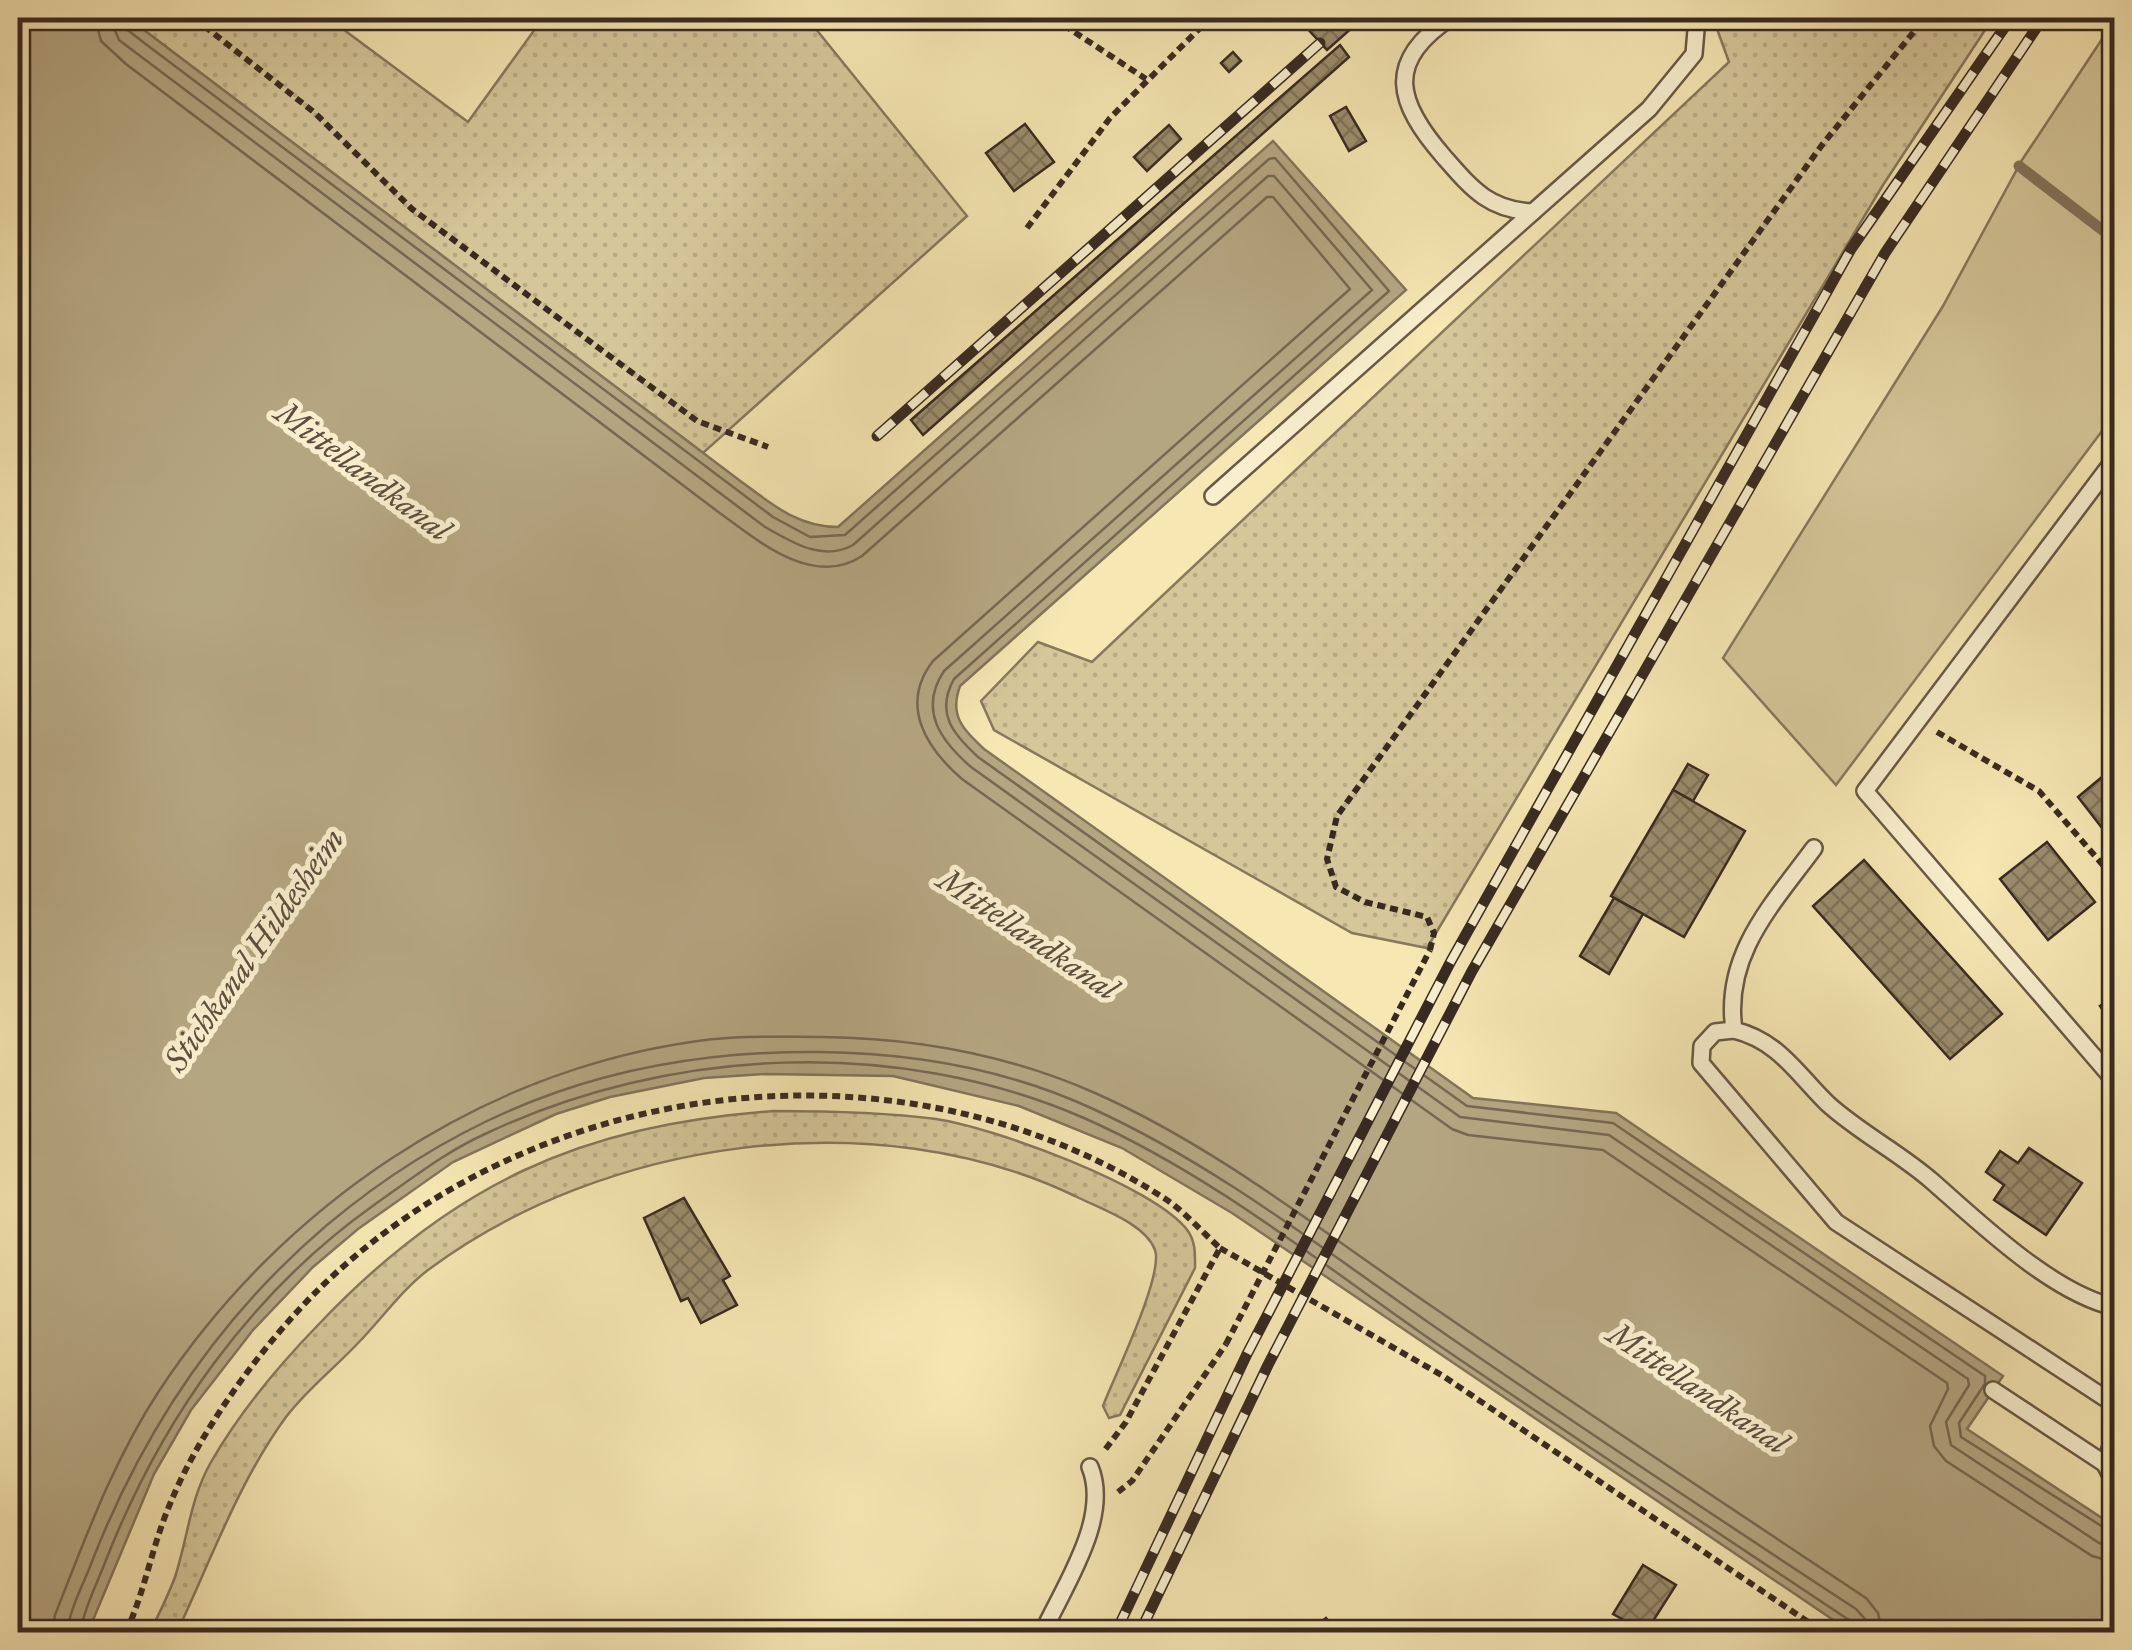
<svg xmlns="http://www.w3.org/2000/svg" width="2132" height="1650" font-family="'IM FELL Great Primer',serif">
	<style>
		.grass { fill: url(#grass-dots); stroke: #87785e; stroke-width: 2.5 }
		.green { fill: #d6c79a; stroke: #87785e; stroke-width: 2.5 }
		.water { fill: #b5a682; stroke: #83745c; stroke-width: 2.5 }
		.lines { fill: none; stroke-linecap: round; stroke-linejoin: round }
		.shore { stroke: #766852; stroke-width: 2.5 }
		.stream { stroke: #83745c; stroke-width: 11 }
		.building { fill: url(#building-cross-hatch); stroke: #382922; stroke-width: 2.5 }
		.lane-casing { stroke: #685846; stroke-width: 20 }
		.path { stroke: #382922; stroke-width: 6; stroke-dasharray: 8 5; stroke-linecap: butt }
		.lane { stroke: #f9efce; stroke-width: 15 }
		.rail-casing { stroke: #382922; stroke-width: 11 }
		.rail { stroke: #f9efce; stroke-width: 8; stroke-dasharray: 22; stroke-linecap: butt }
		.path-bridge { stroke: #382922; stroke-width: 6; stroke-dasharray: 8 5; stroke-linecap: butt }
		.labels { text-anchor: middle; stroke-width: 10; stroke-linejoin: round; paint-order: stroke }
		.water-label { font-size: 32px; font-style: italic; fill: #5e4e3f; stroke: #f9efce }
	</style>
	<defs>
		<pattern id="grass-dots" width="8" height="8" patternUnits="userSpaceOnUse" patternTransform="scale(2.5)"><rect width="8" height="8" fill="#d6c79a"/><path d="M2 2h.1M6 6h.1" fill="none" stroke="#b8ab84" stroke-width="1.8" stroke-linecap="round"/></pattern>
		<pattern id="building-cross-hatch" width="8" height="8" patternUnits="userSpaceOnUse" patternTransform="scale(2.5)"><rect width="8" height="8" fill="#9b8c6d"/><path d="M0 0l8 8M0 8l8-8" fill="none" stroke="#7f7259"/></pattern>
	</defs>
	<rect width="100%" height="100%" fill="#f6e7b3"/>
	<filter id="stains"><feTurbulence type="fractalNoise" baseFrequency=".002" numOctaves="4"/><feColorMatrix values="0 0 0 0 .2 0 0 0 0 .09 0 0 0 0 .02 0 0 0 .5 -.17"/></filter>
	<radialGradient id="worn" r=".72"><stop offset=".6" stop-color="#630" stop-opacity="0"/><stop offset="1" stop-color="#630" stop-opacity=".3"/></radialGradient>
	<g class="grass">
		<polygon points="128,18 328,18 468,122 543,18 807,18 967,216 703,453"/>
		<polygon points="1713,18 1993,18 1883,185 1427,948 1352,933 994,730 981,701 1038,642 1092,662 1729,62"/>
		<path d="M774 1111C828 1111 882 1112 936 1119 992 1127 1155 1186 1188 1231 1196 1243 1195 1255 1195 1268L1120 1415 1109 1418 1103 1406C1114 1377 1164 1275 1155 1250 1145 1223 1098 1208 1075 1196 876 1100 603 1139 428 1270 403 1289 382 1318 360 1341 336 1367 307 1389 286 1417 239 1481 211 1560 177 1632H150C159 1614 168 1596 175 1577 188 1537 190 1499 211 1462 240 1412 279 1365 319 1324 452 1184 581 1125 774 1111Z"/>
	</g>
	<polygon class="green" points="2114,21 2114,415 1836,785 1723,658 1943,306 2022,160"/>
	<path class="water" d="M18 18H128L739 480C772 504 797 527 838 527L1273 141 1406 290 960 686C949 716 963 729 984 749L1473 1098 1616 1113 2003 1376 1967 1429 2114 1526V1632H1851L1232 1213 1122 1148 1019 1106 893 1076 765 1074 704 1078 610 1097 556 1114 453 1162 358 1229 313 1267 253 1330 191 1410 154 1474 88 1632H18Z"/>
	<g class="lines">
		<g class="shore">
			<path d="M95 18 101 41 126 64 717 511C756 539 812 589 862 556L1267 197H1273L1350 289 933 661C899 705 926 748 962 779L1452 1129 1468 1135 1603 1150 1947 1383 1948 1389 1930 1426 1934 1446 1946 1461 2092 1556 2114 1562"/>
			<path d="M110 18 119 40 765 527C792 542 822 562 853 545L1268 176H1274L1372 290 944 671C918 710 941 741 971 767L1460 1117 1609 1135 1968 1379 1969 1385 1946 1422 1951 1445 2099 1543 2114 1547"/>
			<path d="M123 18 125 28 143 42 773 517 810 537 845 535 1269 159 1275 158 1389 291 954 679C935 713 953 734 978 757L1467 1106 1613 1123 1985 1376V1384"/>
			<polyline points="1984,1385 1959,1423 1961,1437 2114,1534"/>
			<path d="M52 1632 55 1615C85 1539 113 1461 159 1391 280 1207 479 1071 698 1041 739 1035 781 1037 822 1037 915 1038 1009 1055 1095 1093 1215 1146 1320 1230 1427 1303 1572 1403 1719 1500 1866 1598L1878 1613 1882 1632"/>
			<path d="M67 1632C70 1608 84 1583 93 1559 144 1429 220 1316 327 1225 473 1103 631 1050 820 1052 913 1053 1006 1069 1091 1108 1219 1166 1333 1257 1448 1336 1583 1429 1719 1519 1856 1609L1865 1619 1867 1632"/>
			<path d="M80 1632C84 1608 97 1584 106 1560 161 1420 250 1293 374 1205 410 1180 445 1152 485 1134 669 1047 896 1036 1084 1118 1211 1174 1323 1265 1437 1344 1573 1437 1711 1528 1849 1620L1854 1632"/>
		</g>
		<polyline class="stream" points="2019,166 2114,239"/>
	</g>
	<g class="building">
		<polygon points="1313,18 1363,18 1327,50 1304,25"/>
		<polygon points="1340,45 1349,57 923,435 911,420"/>
		<polygon points="1233,52 1241,61 1229,72 1221,63"/>
		<polygon points="1346,107 1366,141 1349,151 1330,116"/>
		<polygon points="1025,124 1054,162 1014,191 986,153"/>
		<polygon points="1169,125 1181,139 1147,171 1134,157"/>
		<polygon points="1688,764 1708,775 1693,801 1673,790"/>
		<polygon points="2114,767 2114,841 2113,842 2078,797"/>
		<polygon points="1673,790 1745,831 1684,937 1611,896"/>
		<polygon points="2047,842 2095,902 2048,940 2000,879"/>
		<polygon points="1864,860 2002,1014 1950,1059 1813,906"/>
		<polygon points="1614,898 1643,914 1609,974 1580,956"/>
		<polygon points="2114,997 2114,1028 2100,1006"/>
		<polygon points="2029,1148 2082,1183 2046,1235 1994,1200 2004,1185 1986,1172 2000,1151 2018,1163"/>
		<polygon points="684,1198 730,1276 723,1280 737,1305 701,1323 688,1298 681,1301 644,1218"/>
		<polygon points="1643,1565 1676,1585 1646,1632 1613,1614"/>
		<polygon points="1326,1618 1338,1632 1308,1632"/>
		<polygon points="1358,1621 1368,1632 1343,1632"/>
	</g>
	<g class="lines">
		<defs>
			<g id="lane">
				<path d="M1450 18C1384 62 1397 103 1444 157 1472 189 1489 210 1533 212"/>
				<polyline points="2114,460 1865,791 2114,1080"/>
				<polyline points="1213,496 1649,109 1694,54 1697,18"/>
				<path d="M1814 848C1772 905 1723 955 1734 1030 1779 1041 1797 1074 1828 1104 1860 1133 1900 1153 1933 1182 1981 1224 2051 1292 2114 1307"/>
				<polyline points="1734,1030 1715,1032 1702,1046 1701,1063 1836,1222 2114,1404"/>
				<polyline points="1993,1390 2105,1464"/>
				<polyline points="2114,1437 2105,1464 2114,1482"/>
				<path d="M1043 1632C1064 1586 1111 1518 1090 1467"/>
			</g>
		</defs>
		<use href="#lane" class="lane-casing"/>
		<g class="path">
			<polyline points="194,18 315,113 412,209 697,421 768,447"/>
			<polyline points="1053,18 1146,79"/>
			<polyline points="1027,228 1110,118 1210,18"/>
			<polyline points="1937,732 2039,791 2114,878"/>
			<polyline points="1430,950 1434,933 1427,917 1365,902 1336,887 1327,859 1337,816 1822,145 1925,18"/>
			<polyline points="1220,1248 1443,1376 1823,1632"/>
			<polyline points="1118,1492 1132,1481 1226,1344"/>
			<path d="M126 1632C145 1591 152 1546 170 1504 200 1430 263 1344 320 1288 540 1073 904 1031 1164 1198 1184 1211 1202 1232 1220 1248L1126 1422 1104 1451"/>
		</g>
		<use href="#lane" class="lane"/>
		<defs>
			<g id="rail">
				<polyline points="877,436 1320,43"/>
				<polyline points="1116,1632 1247,1354 1451,961 1851,249 2011,18"/>
				<polyline points="1140,1632 1268,1365 1472,971 1885,253 2043,18"/>
			</g>
		</defs>
		<use href="#rail" class="rail-casing"/>
		<use href="#rail" class="rail"/>
		<polyline class="path-bridge" points="1226,1344 1430,950"/>
	</g>
	<g class="labels">
		<g class="water-label">
			<text transform="translate(363 471) rotate(37)" y="11">Mittellandkanal</text>
			<text transform="translate(1028 934) rotate(34)" y="11">Mittellandkanal</text>
			<text transform="translate(254 950) rotate(-55)" y="11">Stichkanal Hildesheim</text>
			<text transform="translate(1698 1388) rotate(34)" y="11">Mittellandkanal</text>
		</g>
	</g>
	<rect width="2132" height="1650" fill="none" stroke="#f6e7b3" stroke-width="60"/>
	<rect x="20" y="20" width="2092" height="1610" fill="none" stroke="#382922" stroke-width="5"/>
	<rect x="30" y="30" width="2072" height="1590" fill="none" stroke="#382922" stroke-width="2.5"/>
	<rect width="100%" height="100%" filter="url(#stains)"/>
	<rect width="100%" height="100%" fill="url(#worn)"/>
</svg>
